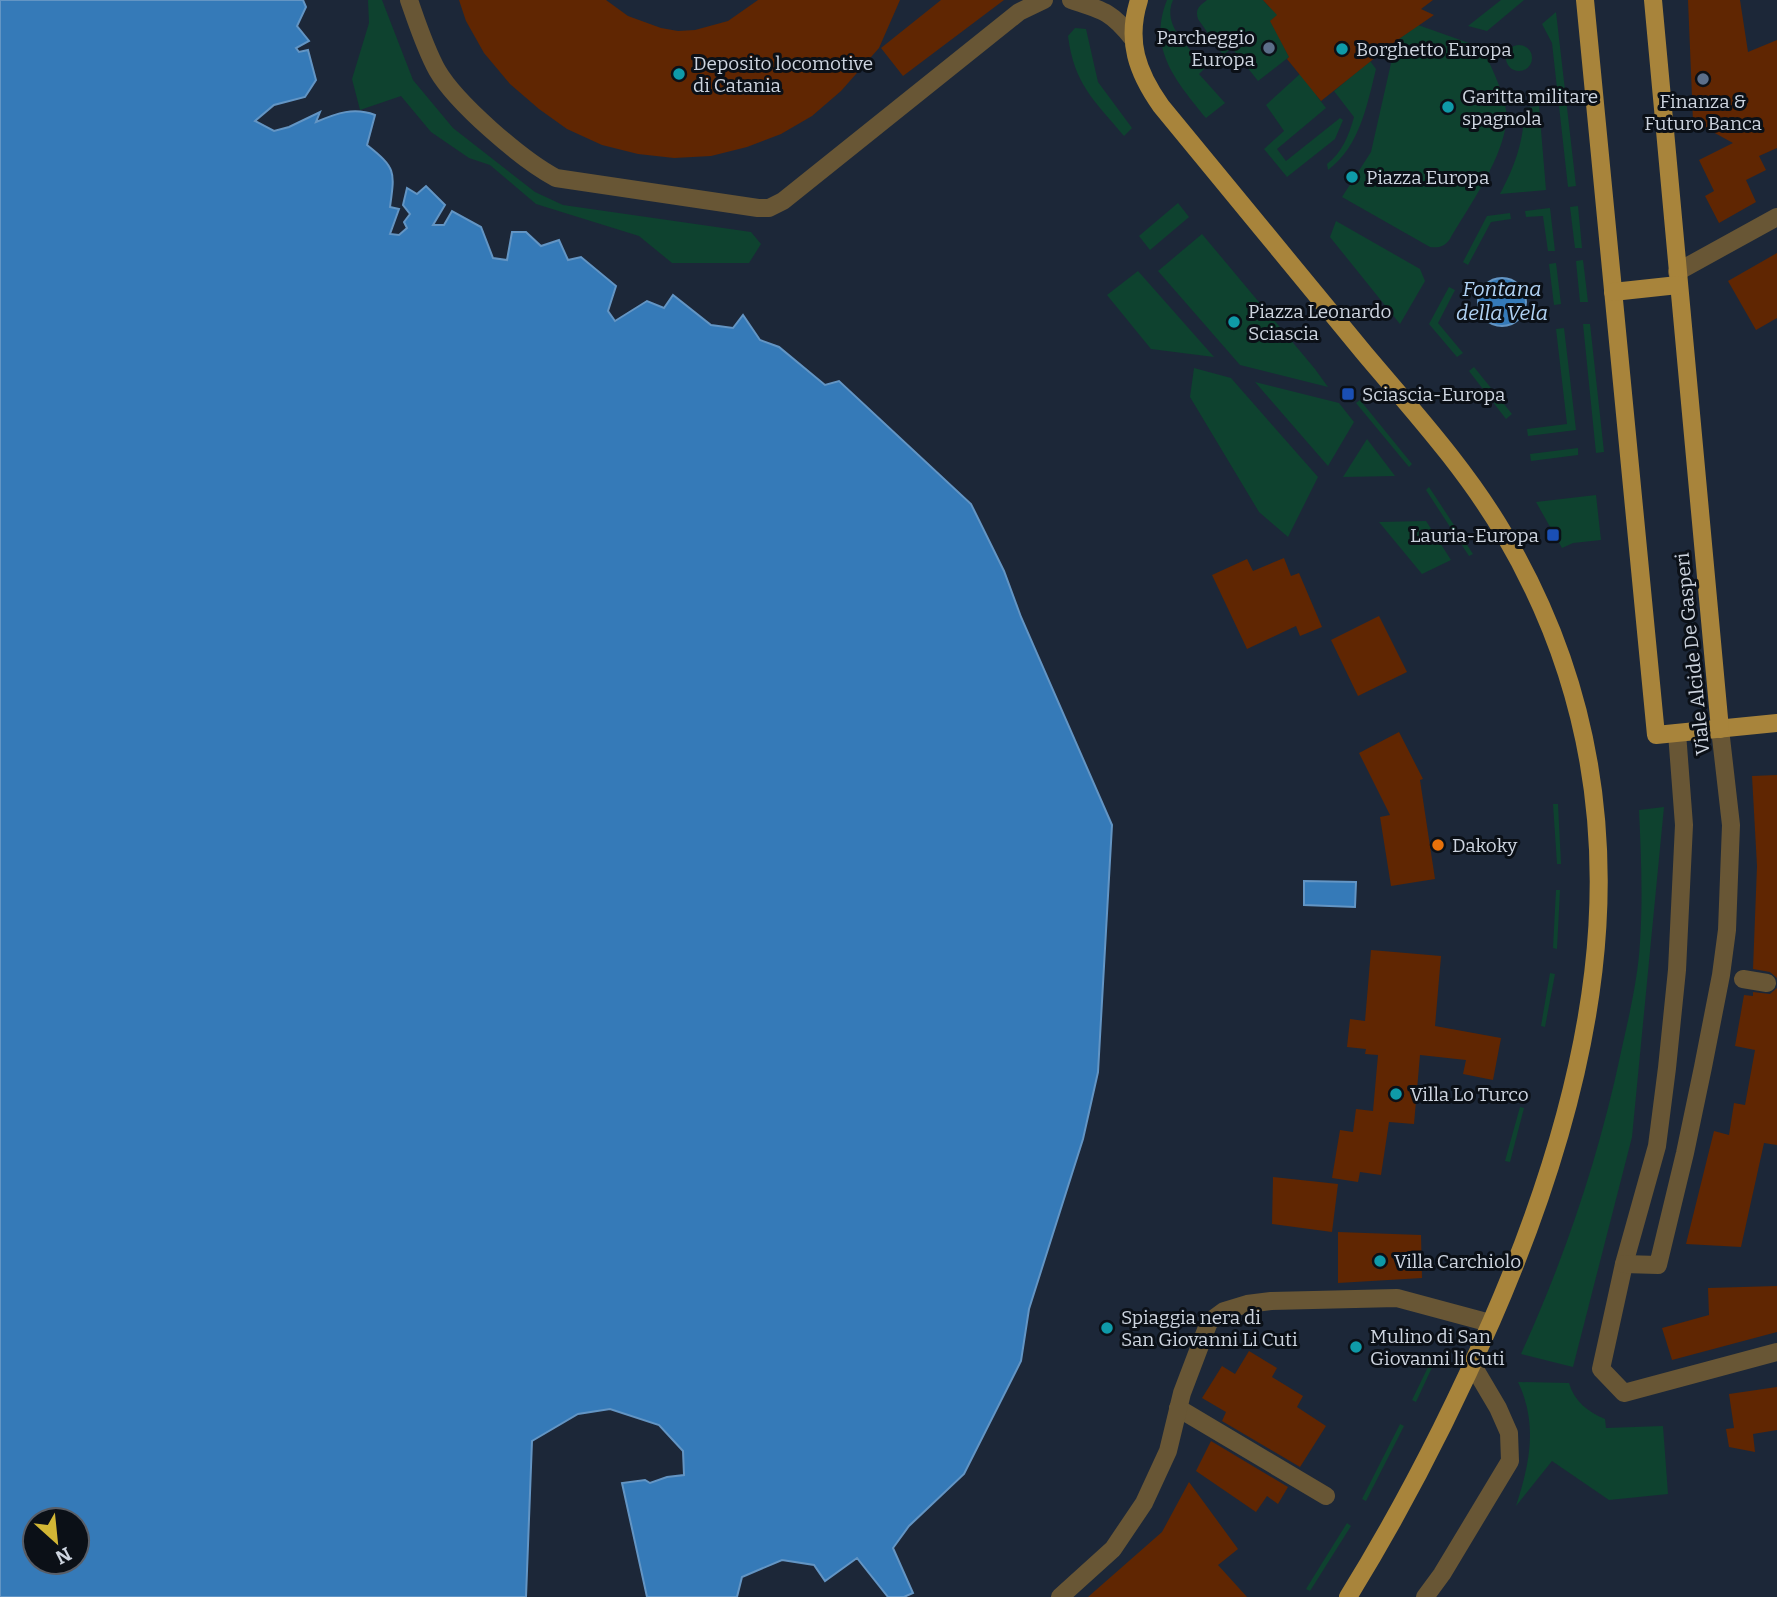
<svg xmlns="http://www.w3.org/2000/svg" width="1777" height="1597" font-family="Bitter,serif">
	<style>
		.green { fill: #0e422f; fill-rule: evenodd }
		.water { fill: #357ab8; stroke: #6395c4; stroke-width: 2; fill-rule: evenodd }
		.building { fill: #602602 }
		.lines { fill: none; stroke-linecap: round; stroke-linejoin: round }
		.minor { stroke: #685635; stroke-width: 18 }
		.major { stroke: #a8843b; stroke-width: 18 }
		.service-dot { fill: #5c6f8a; stroke: #0b1017; stroke-width: 2.5 }
		.culture-dot { fill: #0f9aa8; stroke: #0b1017; stroke-width: 2.5 }
		.transit-dot { fill: #1a4fb4; stroke: #0b1017; stroke-width: 2.5 }
		.food-dot { fill: #e8710a; stroke: #0b1017; stroke-width: 2.5 }
		.labels { text-anchor: middle; stroke-width: 6; stroke-linejoin: round; paint-order: stroke }
		.poi-label { font-size: 19px; fill: #cdd4df; stroke: #0b1017; text-anchor: start }
		.street-label { font-size: 19px; fill: #cdd4df; stroke: #0b1017 }
		.water-label { font-size: 21px; font-style: italic; fill: #b0d2f4; stroke: #0b1017 }
	</style>
	<rect width="100%" height="100%" fill="#1c2738"/>
	<g class="green">
		<polygon points="368,0 382,0 413,80 453,128 535,192 563,205 751,232 761,244 749,263 672,263 639,236 536,204 490,165 469,158 431,132 401,96 360,110 352,79 369,23"/>
		<path d="M1167 0H1173C1161 26 1191 49 1206 67L1199 74 1225 103 1206 118C1177 82 1147 49 1167 0Z"/>
		<path d="M1207 0H1263L1269 7 1280 0H1296L1271 21 1289 57 1258 81 1232 48 1223 55 1198 19C1195 9 1199 6 1207 0Z"/>
		<polygon points="1501,0 1524,0 1487,31 1468,26"/>
		<polygon points="1556,12 1576,186 1568,187 1552,43 1542,24"/>
		<path d="M1418 25 1483 48C1491 68 1503 89 1506 110 1511 148 1469 206 1450 239 1444 247 1439 248 1430 247L1342 197 1371 152 1396 41ZM1453 99 1456 112 1444 115 1440 102Z"/>
		<path d="M1075 28 1086 29 1098 82 1132 128 1124 136C1094 100 1074 84 1068 36Z"/>
		<circle cx="1519" cy="58" r="13"/>
		<polygon points="1365,55 1316,95 1326,108 1277,149 1286,161 1340,118 1343,120 1335,139 1287,177 1264,149 1284,131 1266,105 1312,63"/>
		<path d="M1370 61 1376 69C1367 105 1360 146 1328 170L1327 164C1342 153 1349 135 1354 117L1334 91Z"/>
		<path d="M1539 106 1546 190 1500 194C1516 164 1523 142 1525 108Z"/>
		<polygon points="1178,203 1189,217 1150,250 1139,236"/>
		<polygon points="1578,206 1582,248 1575,248 1570,207"/>
		<polygon points="1550,208 1555,251 1548,251 1543,216 1526,217 1525,211"/>
		<polygon points="1510,213 1511,219 1491,222 1468,265 1463,262 1487,216"/>
		<polygon points="1336,221 1420,269 1425,281 1400,324 1330,237"/>
		<polygon points="1202,234 1315,369 1328,387 1240,365 1158,271"/>
		<polygon points="1583,260 1588,302 1580,302 1576,261"/>
		<polygon points="1556,263 1561,304 1554,305 1549,264"/>
		<polygon points="1138,271 1214,357 1151,349 1107,295"/>
		<polygon points="1449,287 1455,290 1438,323 1463,353 1457,357 1429,324"/>
		<polygon points="1583,324 1590,324 1604,452 1596,453"/>
		<polygon points="1564,328 1576,430 1528,436 1527,429 1567,424 1556,329"/>
		<polygon points="1474,367 1512,414 1506,419 1469,371"/>
		<polygon points="1194,368 1231,378 1318,477 1288,537 1259,512 1190,397"/>
		<polygon points="1255,382 1339,403 1354,422 1328,466"/>
		<polygon points="1360,400 1412,464 1409,467 1356,403"/>
		<polygon points="1367,439 1395,476 1343,477"/>
		<polygon points="1578,448 1578,455 1531,461 1530,454"/>
		<polygon points="1429,487 1473,554 1469,556 1426,490"/>
		<polygon points="1596,495 1601,540 1573,543 1562,548 1536,502"/>
		<polygon points="1426,521 1451,560 1422,574 1379,522"/>
		<polygon points="1553,804 1558,804 1561,864 1557,864"/>
		<path d="M1664 807 1632 1137 1573 1367 1521 1354C1565 1257 1599 1157 1621 1052 1629 1016 1638 979 1640 942 1643 898 1641 854 1639 810Z"/>
		<polygon points="1556,890 1560,890 1557,949 1553,948"/>
		<polygon points="1550,973 1555,974 1545,1027 1541,1026"/>
		<polygon points="1520,1107 1524,1108 1510,1162 1505,1161"/>
		<polygon points="1432,1359 1435,1361 1416,1402 1412,1400"/>
		<path d="M1518 1382 1569 1383C1574 1401 1588 1412 1605 1419L1606 1428 1663 1426 1668 1494 1609 1500 1552 1461 1516 1506C1530 1463 1538 1424 1518 1382Z"/>
		<polygon points="1400,1424 1404,1426 1366,1501 1362,1499"/>
		<polygon points="1347,1523 1351,1526 1310,1591 1306,1589"/>
	</g>
	<g class="water">
		<path d="M0 0H303L306 7 297 26 309 41 296 48 299 52 308 50 316 80 305 97 274 105 255 121 274 131 289 127 320 112 316 122C337 113 354 107 375 115L367 145C396 168 395 171 390 207L399 209 390 234 399 235 407 228 404 222 410 214 403 205 407 188 417 194 426 186 445 205 433 225H444L452 211 481 227 493 258 507 260 512 232H526L541 246 559 240 568 260 581 257 616 286 608 311 615 321 647 301 664 308 673 295 711 325 733 328 743 315 760 340 779 347 825 385 839 381 971 504 1004 571 1021 617 1112 825 1098 1072 1083 1139 1029 1309 1021 1361 964 1474 909 1526 893 1548 913 1593 904 1597H888L857 1558 825 1581 814 1565 782 1560 742 1577 737 1597H647L622 1483 645 1480 650 1483 667 1477 684 1475 683 1451 659 1425 610 1409 578 1414 532 1441 526 1597H0ZM35 1520H77V1562H35Z"/>
		<circle cx="1502" cy="302" r="24"/>
		<polygon points="1304,881 1356,882 1355,907 1304,905"/>
	</g>
	<g class="building">
		<polygon points="459,0 606,0 628,16 661,28 678,31 695,30 728,21 758,0 900,0 879,48 841,91 812,116 781,134 747,147 711,156 674,158 638,154 602,145 567,129 539,109 510,84 484,53 466,21"/>
		<polygon points="941,0 1004,0 903,76 881,48"/>
		<polygon points="1263,0 1433,0 1421,9 1434,15 1396,41 1321,101 1287,59 1289,57 1270,21 1277,15"/>
		<polygon points="1688,0 1740,0 1748,52 1777,40 1777,148 1759,156 1766,170 1746,180 1756,202 1719,223 1705,196 1714,191 1699,160 1733,143 1693,121"/>
		<polygon points="1777,253 1777,318 1756,330 1728,281"/>
		<polygon points="1284,558 1291,576 1299,573 1322,627 1300,636 1296,626 1247,649 1212,575 1247,559 1253,571"/>
		<polygon points="1379,616 1407,672 1358,696 1331,640"/>
		<polygon points="1399,732 1423,779 1420,780 1435,879 1391,886 1380,817 1390,815 1359,753"/>
		<polygon points="1777,775 1777,978 1770,972 1753,969 1757,866 1752,776"/>
		<polygon points="1371,950 1441,956 1435,1026 1501,1038 1493,1080 1463,1074 1466,1060 1420,1055 1414,1124 1389,1122 1381,1175 1360,1172 1358,1182 1332,1178 1340,1130 1353,1132 1356,1109 1373,1111 1378,1055 1365,1054 1366,1049 1347,1047 1350,1019 1365,1021"/>
		<polygon points="1777,988 1777,1145 1764,1143 1741,1247 1686,1244 1714,1131 1729,1135 1734,1103 1745,1105 1755,1050 1735,1046 1744,995 1753,996 1753,992 1770,994"/>
		<polygon points="1273,1177 1338,1184 1332,1232 1272,1224"/>
		<polygon points="1338,1232 1421,1235 1422,1278 1338,1283"/>
		<polygon points="1777,1286 1777,1332 1672,1360 1662,1328 1709,1315 1708,1288"/>
		<polygon points="1249,1351 1277,1368 1272,1377 1303,1396 1297,1407 1326,1426 1300,1467 1222,1421 1226,1412 1202,1398 1222,1366 1235,1374"/>
		<polygon points="1777,1387 1777,1430 1753,1434 1755,1452 1729,1447 1726,1429 1734,1428 1729,1394"/>
		<polygon points="1211,1441 1288,1487 1278,1504 1267,1496 1256,1512 1196,1471"/>
		<polygon points="1189,1482 1238,1549 1218,1565 1247,1597 1088,1597 1162,1532"/>
	</g>
	<g class="lines">
		<g class="minor">
			<path d="M409 0C417 23 425 48 437 70 456 103 522 160 556 178L758 208H769L783 201 1019 12 1044 0"/>
			<path d="M1071 0C1103 10 1112 12 1133 39"/>
			<polyline points="1677,272 1777,217"/>
			<polyline points="1677,733 1684,825 1677,970 1667,1068 1657,1146 1624,1264 1601,1369 1624,1393 1777,1352"/>
			<polyline points="1743,979 1767,983"/>
			<polyline points="1624,1264 1658,1265 1685,1153 1703,1067 1721,975 1727,930 1731,825 1720,729"/>
			<polyline points="1178,1408 1326,1496"/>
			<polyline points="1060,1597 1113,1549 1144,1503 1168,1451 1182,1393 1209,1322 1224,1311 1247,1304 1271,1301 1397,1298 1490,1323"/>
			<polyline points="1425,1597 1442,1574 1510,1461 1509,1433 1498,1408 1472,1364"/>
		</g>
		<g class="major">
			<path d="M1139 0C1126 41 1137 72 1161 106 1229 189 1297 271 1365 354 1414 412 1466 469 1504 534 1656 792 1605 1060 1492 1320 1450 1416 1403 1508 1348 1597"/>
			<polyline points="1585,0 1656,735 1777,723"/>
			<polyline points="1653,0 1720,729"/>
			<polyline points="1613,292 1678,285"/>
		</g>
	</g>
	<g class="service-dot">
		<circle cx="1269" cy="48" r="7"/>
		<circle cx="1703" cy="79" r="7"/>
	</g>
	<g class="culture-dot">
		<circle cx="1342" cy="49" r="7"/>
		<circle cx="679" cy="74" r="7"/>
		<circle cx="1448" cy="107" r="7"/>
		<circle cx="1352" cy="177" r="7"/>
		<circle cx="1234" cy="322" r="7"/>
		<circle cx="1396" cy="1094" r="7"/>
		<circle cx="1380" cy="1261" r="7"/>
		<circle cx="1107" cy="1328" r="7"/>
		<circle cx="1356" cy="1347" r="7"/>
	</g>
	<g class="transit-dot">
		<rect x="1341" y="387" width="14" height="14" rx="3.5"/>
		<rect x="1546" y="528" width="14" height="14" rx="3.5"/>
	</g>
	<circle class="food-dot" cx="1438" cy="845" r="7"/>
	<g class="labels">
		<g class="poi-label">
			<text x="1255" y="44" text-anchor="end">Parcheggio<tspan x="1255" dy="22">Europa</tspan></text>
			<text x="1356" y="56">Borghetto Europa</text>
			<text x="693" y="70">Deposito locomotive<tspan x="693" dy="22">di Catania</tspan></text>
			<text x="1462" y="103">Garitta militare<tspan x="1462" dy="22">spagnola</tspan></text>
			<text x="1703" y="108" text-anchor="middle">Finanza &amp;<tspan x="1703" dy="22">Futuro Banca</tspan></text>
			<text x="1366" y="184">Piazza Europa</text>
			<text x="1248" y="318">Piazza Leonardo<tspan x="1248" dy="22">Sciascia</tspan></text>
			<text x="1362" y="401">Sciascia-Europa</text>
			<text x="1539" y="542" text-anchor="end">Lauria-Europa</text>
			<text x="1452" y="852">Dakoky</text>
			<text x="1410" y="1101">Villa Lo Turco</text>
			<text x="1394" y="1268">Villa Carchiolo</text>
			<text x="1121" y="1324">Spiaggia nera di<tspan x="1121" dy="22">San Giovanni Li Cuti</tspan></text>
			<text x="1370" y="1343">Mulino di San<tspan x="1370" dy="22">Giovanni li Cuti</tspan></text>
		</g>
		<g class="street-label">
			<text transform="translate(1692 654) rotate(-96)" y="7">Viale Alcide De Gasperi</text>
		</g>
		<g class="water-label">
			<text x="1502" y="296">Fontana<tspan x="1502" dy="24">della Vela</tspan></text>
		</g>
	</g>
	<g transform="translate(56 1541) rotate(153)"><circle r="33" fill="#0b1017" stroke="#595e67" stroke-width="2"/>
	<path d="M0-5L12 26L0 18L-12 26Z" fill="#d2b635"/>
	<text y="-10" font-size="19" font-weight="bold" text-anchor="middle" fill="#cdd4df">N</text>
	</g>
</svg>
